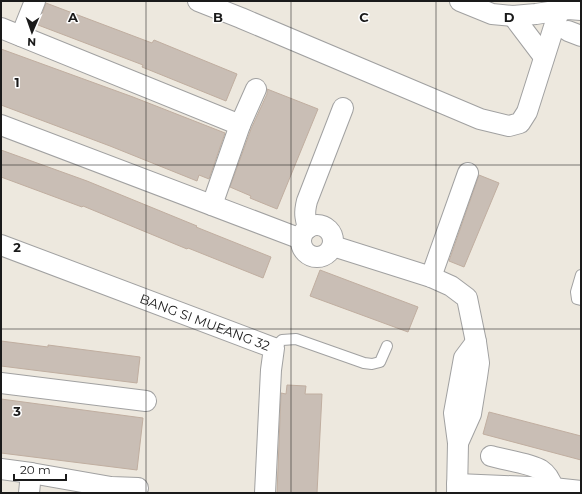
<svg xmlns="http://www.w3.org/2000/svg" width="582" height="494" font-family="Montserrat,sans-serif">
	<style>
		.building { fill: #c9beb5; stroke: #c0aea0 }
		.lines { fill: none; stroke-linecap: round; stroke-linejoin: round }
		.service-casing { stroke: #a1a1a1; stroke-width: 12 }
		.minor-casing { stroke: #a1a1a1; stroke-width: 22 }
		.service { stroke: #fff; stroke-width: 10 }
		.minor { stroke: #fff; stroke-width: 20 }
		.grid { fill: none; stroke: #1a1a1a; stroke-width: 1; stroke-opacity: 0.55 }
		.labels { text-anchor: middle; stroke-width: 3; stroke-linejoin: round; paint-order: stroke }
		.street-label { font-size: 13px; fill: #1a1a1a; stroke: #fff }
		.grid-label { font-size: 13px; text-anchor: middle; font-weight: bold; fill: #1a1a1a; stroke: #fff; stroke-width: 3; stroke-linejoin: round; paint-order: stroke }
	</style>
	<rect width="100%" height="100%" fill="#ede8de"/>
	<g class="building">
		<polygon points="46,3 152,43 154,40 237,74 226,101 142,67 143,65 38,25"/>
		<polygon points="1,49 133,97 225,133 209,179 199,175 197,181 110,146 1,105"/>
		<polygon points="267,89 318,109 277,209 250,198 251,196 230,187 251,129 267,94"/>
		<polygon points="1,150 87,181 197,226 196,227 271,257 263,278 188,248 187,249 83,206 82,207 1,177"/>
		<polygon points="479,175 499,183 464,267 449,261"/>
		<polygon points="320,270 418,307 408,332 310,296"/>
		<polygon points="1,341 48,347 48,345 140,357 137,383 1,366"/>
		<polygon points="287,385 306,386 305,394 322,394 317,493 277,493 281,393 286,394"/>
		<polygon points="1,399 143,418 137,470 1,453"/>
		<polygon points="489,412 581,436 581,460 483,434"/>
	</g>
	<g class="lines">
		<defs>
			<g id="service">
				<polyline points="581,275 576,292 577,299 581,300"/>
				<polyline points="274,348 282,340 296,339 364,363 372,364 380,362 387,346"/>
			</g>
			<g id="minor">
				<polyline points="198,1 241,18 480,119 509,126 520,123 527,112 559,11"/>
				<polyline points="460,1 492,14 513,16 536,14 568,9 581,10"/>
				<polyline points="513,16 544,57"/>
				<polyline points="1,28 240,125"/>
				<polyline points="568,31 581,36"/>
				<polyline points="21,36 35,1"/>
				<polyline points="1,125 301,239"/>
				<polyline points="212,205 240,125 256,89"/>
				<circle cx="317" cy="241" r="16"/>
				<path d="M308 228C305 217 304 213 307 201L343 108"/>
				<path id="s1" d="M1 245 274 348 271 370 265 493"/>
				<polyline points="333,246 431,277 451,286 467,298 476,342 479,363 477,377 471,414 458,443"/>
				<polyline points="431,277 468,173"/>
				<polyline points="1,383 146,401"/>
				<path d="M491 456C504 460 530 463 541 470 547 474 551 481 553 488"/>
				<polyline points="1,469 31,473 111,487 138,488"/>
				<polyline points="457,484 553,488 581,491"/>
				<polyline points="29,493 31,473"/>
				<polyline points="457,493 458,443 454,413 464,358 476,342"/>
			</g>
		</defs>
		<use href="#service" class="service-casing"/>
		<use href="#minor" class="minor-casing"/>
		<use href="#service" class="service"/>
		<use href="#minor" class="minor"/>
	</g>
	<path class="grid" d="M146 1V493M291 1V493M436 1V493M1 165H581M1 329H581"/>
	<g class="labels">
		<g class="street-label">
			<text dy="5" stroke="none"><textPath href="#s1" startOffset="218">BANG SI MUEANG 32</textPath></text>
		</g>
	</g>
	<g class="grid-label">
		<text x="73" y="22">A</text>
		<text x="218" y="22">B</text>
		<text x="364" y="22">C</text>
		<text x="509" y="22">D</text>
		<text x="17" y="87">1</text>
		<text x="17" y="252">2</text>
		<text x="17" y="416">3</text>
	</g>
	<rect width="582" height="494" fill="none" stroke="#1a1a1a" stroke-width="4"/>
	<g transform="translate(32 32) rotate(182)" stroke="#ffffff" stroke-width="3" paint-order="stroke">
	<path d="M0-3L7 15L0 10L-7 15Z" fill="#1a1a1a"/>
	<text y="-6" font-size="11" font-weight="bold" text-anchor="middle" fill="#1a1a1a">N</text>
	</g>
	<path d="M14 474v6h52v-6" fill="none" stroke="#1a1a1a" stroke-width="2"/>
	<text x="20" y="474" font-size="12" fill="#1a1a1a" stroke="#ffffff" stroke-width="3" paint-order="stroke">20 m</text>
</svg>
